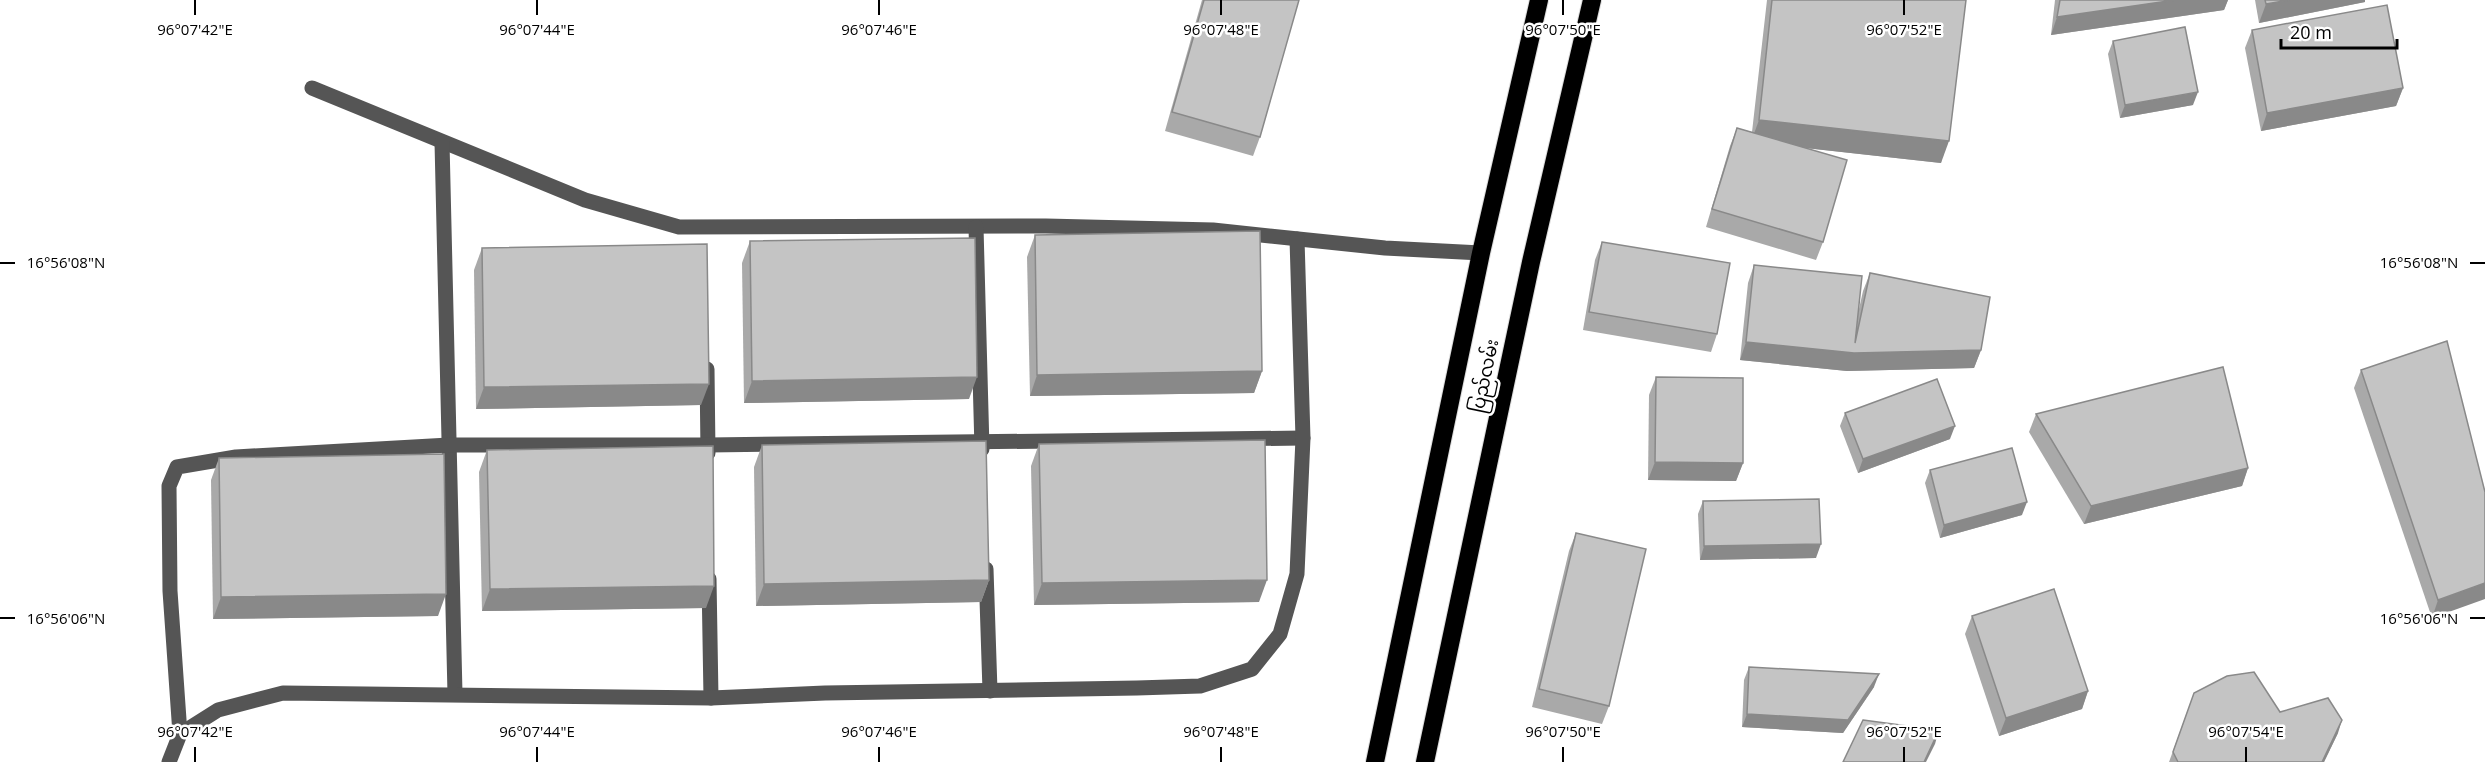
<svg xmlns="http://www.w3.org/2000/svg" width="2485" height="762" font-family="'Open Sans','Noto Sans Myanmar',sans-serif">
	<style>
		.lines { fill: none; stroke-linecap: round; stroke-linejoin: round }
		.highway-casing { stroke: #dbdbdb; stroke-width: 20 }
		.minor { stroke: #555; stroke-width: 15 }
		.highway { stroke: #000; stroke-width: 18 }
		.wall { fill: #a9a9a9 }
		.shaded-wall { fill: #898989 }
		.building { fill: #c4c4c4; stroke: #898989; stroke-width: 1.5 }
		.ticks { fill: none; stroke: #000; stroke-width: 2 }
		.labels { text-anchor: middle; stroke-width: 5; stroke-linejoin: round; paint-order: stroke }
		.street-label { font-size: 18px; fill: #000; stroke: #fff }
		.ticks-label { font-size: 15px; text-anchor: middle; fill: #000; stroke: #fff; stroke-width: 5; stroke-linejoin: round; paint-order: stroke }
	</style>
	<rect width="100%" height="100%" fill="#fff"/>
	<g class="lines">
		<defs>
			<g id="highway">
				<polyline points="1375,762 1481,253 1539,0"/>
				<polyline points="1425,762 1531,262 1592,0"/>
			</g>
		</defs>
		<use href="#highway" class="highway-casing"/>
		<g class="minor">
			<polyline points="312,88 585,200 679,227 1046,226 1213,230 1385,248 1481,253"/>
			<polyline points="442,142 455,694"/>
			<polyline points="976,227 982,449"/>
			<polyline points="707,369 708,453"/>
			<polyline points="986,569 990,691"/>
			<polyline points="709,579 711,698"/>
			<polyline points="180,734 170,591 169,486 177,467 236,457 449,445 708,445 1303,438"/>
			<polyline points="169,762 180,734 218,710 283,693 711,698 825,693 1137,688 1200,686 1252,669 1280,634 1297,574 1303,438 1297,239"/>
		</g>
		<use href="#highway" class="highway"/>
	</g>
	<g class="wall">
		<polygon points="1202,0 1299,0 1260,137 1253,156 1165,131"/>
		<polygon points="1767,0 1966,0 1941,163 1806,148 1823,242 1816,260 1706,227 1730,146 1737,128 1752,132"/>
		<polygon points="2055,0 2228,0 2224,10 2051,35"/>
		<polygon points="2255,0 2365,0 2365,2 2259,23"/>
		<polygon points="2252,30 2403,88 2396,106 2261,131 2245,48"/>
		<polygon points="2113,41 2193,105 2120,118 2108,54"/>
		<polygon points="1035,235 1262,371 1254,393 1030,396 1027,257"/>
		<polygon points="750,241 969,399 744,403 742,263"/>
		<polygon points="1602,242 1717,334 1711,352 1583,330 1595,260"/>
		<polygon points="482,248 701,405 476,409 474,270"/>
		<polygon points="1754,265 1857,318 1863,291 1870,273 1981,350 1974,368 1847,371 1740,360 1748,283"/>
		<polygon points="2361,370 2485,492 2432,618 2354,388"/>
		<polygon points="1656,377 1743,463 1736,481 1648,480 1649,395"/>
		<polygon points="1845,413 1950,439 1858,473 1840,426"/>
		<polygon points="2036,414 2248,468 2242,486 2084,524 2029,432"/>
		<polygon points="1039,444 1259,602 1034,605 1031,466"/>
		<polygon points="762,445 989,580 981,602 756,606 754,467"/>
		<polygon points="487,450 706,608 482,611 479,472"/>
		<polygon points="219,458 438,616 213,619 211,480"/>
		<polygon points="1930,470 2022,515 1940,538 1925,483"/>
		<polygon points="1703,501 1816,558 1700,560 1698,514"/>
		<polygon points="1576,533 1609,706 1602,724 1532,707 1569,551"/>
		<polygon points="1972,616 2088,691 2082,709 1999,736 1965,634"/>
		<polygon points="1749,667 1874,687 1843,733 1742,727 1744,680"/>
		<polygon points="2194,693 2280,712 2338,733 2324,762 2169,762"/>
	</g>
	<g class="shaded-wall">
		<polygon points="2175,0 2228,0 2224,10 2051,35 2057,17"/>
		<polygon points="2289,0 2365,0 2365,2 2259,23 2266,4"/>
		<polygon points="2403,88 2396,106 2261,131 2267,113"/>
		<polygon points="2198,92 2193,105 2120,118 2125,105"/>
		<polygon points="1759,120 1949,141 1941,163 1751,142"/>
		<polygon points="1746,342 1981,350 1974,368 1847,371 1740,360"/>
		<polygon points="1262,371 1254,393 1030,396 1037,375"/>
		<polygon points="977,377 969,399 744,403 752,381"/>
		<polygon points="709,384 701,405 476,409 484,387"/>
		<polygon points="1955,426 1950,439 1858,473 1863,459"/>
		<polygon points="1655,462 1743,463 1736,481 1648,480"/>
		<polygon points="2248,468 2242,486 2084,524 2091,506"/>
		<polygon points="2027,502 2022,515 1940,538 1944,525"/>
		<polygon points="1821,544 1816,558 1700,560 1704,546"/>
		<polygon points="989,580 981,602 756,606 764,584"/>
		<polygon points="1267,580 1259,602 1034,605 1042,583"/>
		<polygon points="2485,583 2485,599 2432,618 2438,600"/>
		<polygon points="714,586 706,608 482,611 490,589"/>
		<polygon points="446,594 438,616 213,619 221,597"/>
		<polygon points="1879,674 1874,687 1843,733 1742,727 1747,714"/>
		<polygon points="2088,691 2082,709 1999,736 2006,718"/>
		<polygon points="2342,720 2338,733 2324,762 2322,762"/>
		<polygon points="1939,730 1935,744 1926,762 1909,762"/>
	</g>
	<g class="building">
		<polygon points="1204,0 1299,0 1260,137 1172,112"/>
		<polygon points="1772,0 1966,0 1949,141 1759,120"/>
		<polygon points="2060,0 2175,0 2057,17"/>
		<polygon points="2265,0 2289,0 2266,4"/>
		<polygon points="2387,5 2403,88 2267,113 2252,30"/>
		<polygon points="2185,27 2198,92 2125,105 2113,41"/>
		<polygon points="1737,128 1847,160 1823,242 1712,209"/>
		<polygon points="1260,231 1262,371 1037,375 1035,235"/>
		<polygon points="975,238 977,377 752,381 750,241"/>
		<polygon points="1602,242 1730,263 1717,334 1589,312"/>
		<polygon points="707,244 709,384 484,387 482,248"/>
		<polygon points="1754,265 1862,276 1855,343 1870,273 1990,297 1981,350 1854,353 1746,342"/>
		<polygon points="2447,341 2485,492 2485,583 2438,600 2361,370"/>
		<polygon points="2223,367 2248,468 2091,506 2036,414"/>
		<polygon points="1656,377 1743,378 1743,463 1655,462"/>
		<polygon points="1937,379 1955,426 1863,459 1845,413"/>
		<polygon points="1265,440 1267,580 1042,583 1039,444"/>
		<polygon points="986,441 989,580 764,584 762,445"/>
		<polygon points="713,446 714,586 490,589 487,450"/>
		<polygon points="2012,448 2027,502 1944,525 1930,470"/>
		<polygon points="444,454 446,594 221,597 219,458"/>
		<polygon points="1819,499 1821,544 1704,546 1703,501"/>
		<polygon points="1576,533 1646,549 1609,706 1539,689"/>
		<polygon points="2054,589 2088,691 2006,718 1972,616"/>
		<polygon points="1749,667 1879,674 1848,720 1747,714"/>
		<polygon points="2254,672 2280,712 2328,698 2342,720 2322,762 2178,762 2173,752 2194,693 2227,676"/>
		<polygon points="1863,720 1939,730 1924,762 1843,762"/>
	</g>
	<path class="ticks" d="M195 0V15M537 0V15M879 0V15M1221 0V15M1563 0V15M1904 0V15M0 263H15M2470 263H2485M0 618H15M2470 618H2485M195 747V762M537 747V762M879 747V762M1221 747V762M1563 747V762M1904 747V762M2246 747V762"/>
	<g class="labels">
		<g class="street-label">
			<text transform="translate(1485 376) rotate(-78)" y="6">ပြည်လမ်း</text>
		</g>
	</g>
	<g class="ticks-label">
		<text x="195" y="35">96°07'42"E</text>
		<text x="537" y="35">96°07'44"E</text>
		<text x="879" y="35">96°07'46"E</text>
		<text x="1221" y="35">96°07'48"E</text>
		<text x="1563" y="35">96°07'50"E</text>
		<text x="1904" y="35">96°07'52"E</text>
		<text x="66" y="268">16°56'08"N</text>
		<text x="2419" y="268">16°56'08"N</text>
		<text x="66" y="624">16°56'06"N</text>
		<text x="2419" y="624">16°56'06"N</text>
		<text x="195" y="737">96°07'42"E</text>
		<text x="537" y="737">96°07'44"E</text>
		<text x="879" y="737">96°07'46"E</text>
		<text x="1221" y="737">96°07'48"E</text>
		<text x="1563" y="737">96°07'50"E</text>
		<text x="1904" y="737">96°07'52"E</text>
		<text x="2246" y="737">96°07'54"E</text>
	</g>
	<path d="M2281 39v9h116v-9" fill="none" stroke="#000000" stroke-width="3"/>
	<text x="2290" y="39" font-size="18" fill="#000000" stroke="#ffffff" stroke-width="4.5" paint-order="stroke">20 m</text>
</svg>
